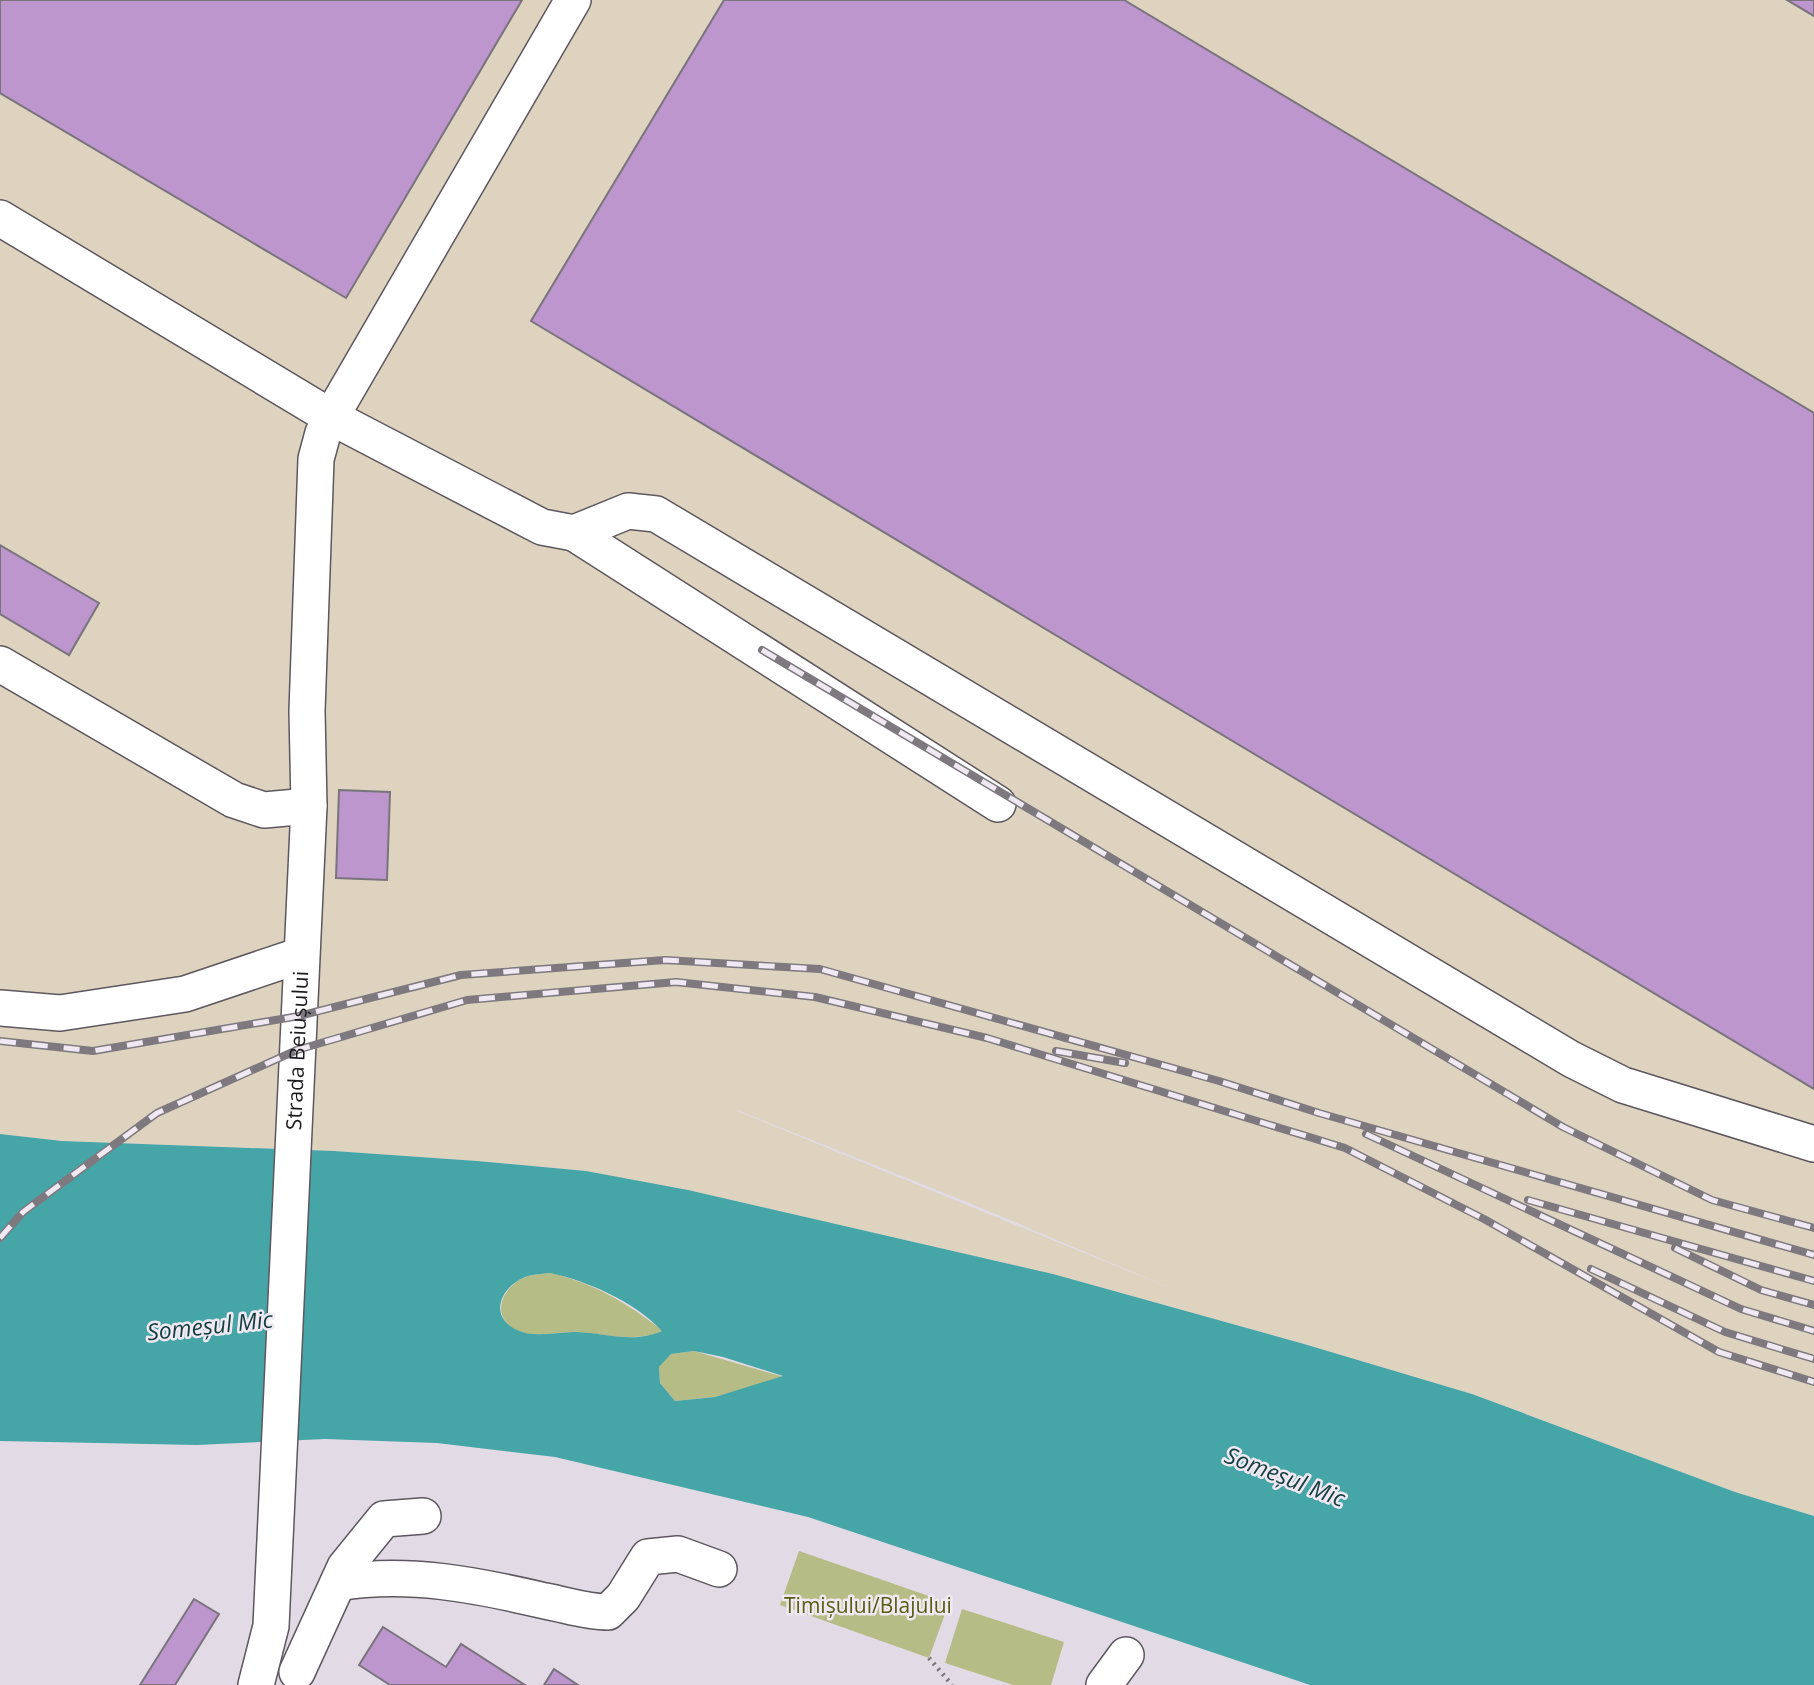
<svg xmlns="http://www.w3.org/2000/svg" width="1814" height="1685" font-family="'Open Sans',sans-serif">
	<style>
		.industrial { fill: #ded3bf; fill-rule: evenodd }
		.green { fill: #b6bc85 }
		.water { fill: #46a5a6; fill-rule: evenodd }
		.building { fill: #bc96cd; stroke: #79737c; stroke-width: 2 }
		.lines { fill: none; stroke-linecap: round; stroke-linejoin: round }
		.minor-casing { stroke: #5d575f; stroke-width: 38 }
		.path { stroke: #767278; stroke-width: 4.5; stroke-dasharray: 2 5; stroke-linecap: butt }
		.minor { stroke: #fff; stroke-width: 35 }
		.rail-casing { stroke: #7d797f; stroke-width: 8 }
		.rail { stroke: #f0e9f3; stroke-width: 5; stroke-dasharray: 16; stroke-linecap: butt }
		.labels { text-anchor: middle; stroke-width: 5; stroke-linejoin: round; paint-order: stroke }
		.street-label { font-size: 21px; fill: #1c1a1d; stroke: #f0e9f3 }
		.park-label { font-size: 21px; fill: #585d10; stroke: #f0e9f3 }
		.water-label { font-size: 23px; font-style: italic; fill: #123e3f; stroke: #f0e9f3 }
	</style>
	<rect width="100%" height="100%" fill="#e2dbe5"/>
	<path class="industrial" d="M0 0H1814V1516L1735 1492 1472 1394 1304 1344 1053 1274 688 1190 586 1171 477 1161 334 1151 62 1141 0 1134ZM737 1110 967 1202 1182 1293 737 1111Z"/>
	<g class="green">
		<path d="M550 1273C592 1282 629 1304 663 1331 632 1343 609 1334 577 1332 558 1331 536 1339 518 1331 488 1317 502 1285 528 1276 535 1274 543 1274 550 1273Z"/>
		<polygon points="694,1351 784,1377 715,1397 675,1401 660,1383 659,1367 671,1354"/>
		<polygon points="799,1551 949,1603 929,1658 780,1605"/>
		<polygon points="962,1609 1064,1642 1051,1685 1013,1685 945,1663"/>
	</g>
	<path class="water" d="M0 1134 62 1141 334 1151 477 1161 586 1171 688 1190 1053 1274 1304 1344 1472 1394 1735 1492 1814 1516V1685H1310L808 1517 555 1457 437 1443 325 1439 197 1445 0 1441ZM550 1273C588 1281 635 1302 662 1331 631 1344 608 1333 577 1332 558 1331 535 1339 517 1330 487 1316 501 1285 528 1276 535 1274 543 1274 550 1273ZM694 1351 723 1357 783 1376 715 1397 675 1401 660 1383 659 1367 671 1354Z"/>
	<g class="building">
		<polygon points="0,0 522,0 346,298 0,93"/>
		<polygon points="724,0 1124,0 1814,413 1814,1089 531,321"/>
		<polygon points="1787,0 1814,0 1814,16"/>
		<polygon points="0,545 99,603 69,655 0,614"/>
		<polygon points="339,790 390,792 387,880 336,878"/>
		<polygon points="194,1599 219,1614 175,1685 140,1685"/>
		<polygon points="383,1627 446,1667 461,1644 525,1685 390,1685 359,1665"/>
		<polygon points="554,1669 578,1685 544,1685"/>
	</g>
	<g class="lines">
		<defs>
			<g id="minor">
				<polyline points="0,218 331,417 542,527 574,533 628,511 656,514 1571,1059 1623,1085 1814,1144"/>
				<polyline points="574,533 998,804"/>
				<polyline points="0,664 234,800 264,810 309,806"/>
				<polyline points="0,1008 60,1013 185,994 301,955"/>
				<path d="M338 1583C407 1571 477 1585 545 1601 567 1605 586 1612 608 1612L623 1597 648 1557 678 1554 719 1569"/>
				<polyline points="297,1672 345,1567 384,1519 423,1516"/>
				<path id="s1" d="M256 1685 271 1626 309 806 307 711 316 459 323 433 331 417 573 0"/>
				<polyline points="1104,1685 1126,1655"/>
			</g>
		</defs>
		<use href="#minor" class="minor-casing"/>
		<polyline class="path" points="929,1658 952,1685"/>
		<use href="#minor" class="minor"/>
		<defs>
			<g id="rail">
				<polyline points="762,650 1563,1127 1712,1200 1814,1228"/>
				<polyline points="0,1041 93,1051 299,1016 461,975 665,960 820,969 1219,1081 1319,1113 1814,1255"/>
				<polyline points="1056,1051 1125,1063"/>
				<polyline points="1366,1134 1741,1309 1814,1331"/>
				<polyline points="1528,1200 1814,1281"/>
				<polyline points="0,1238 23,1212 157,1113 297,1050 467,1000 676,982 815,997 987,1038 1345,1148 1484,1219 1719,1352 1814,1382"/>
				<polyline points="1675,1248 1761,1290 1814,1305"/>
				<polyline points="1591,1269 1725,1332 1814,1359"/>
			</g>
		</defs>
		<use href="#rail" class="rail-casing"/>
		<use href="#rail" class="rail"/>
	</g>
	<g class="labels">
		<g class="street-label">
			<text dy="7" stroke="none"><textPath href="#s1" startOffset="637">Strada Beiușului</textPath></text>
		</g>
		<g class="park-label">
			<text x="868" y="1613">Timișului/Blajului</text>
		</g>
		<g class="water-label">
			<text transform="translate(210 1326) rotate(-6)" y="8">Someșul Mic</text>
			<text transform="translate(1285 1477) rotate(21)" y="8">Someșul Mic</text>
		</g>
	</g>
</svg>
